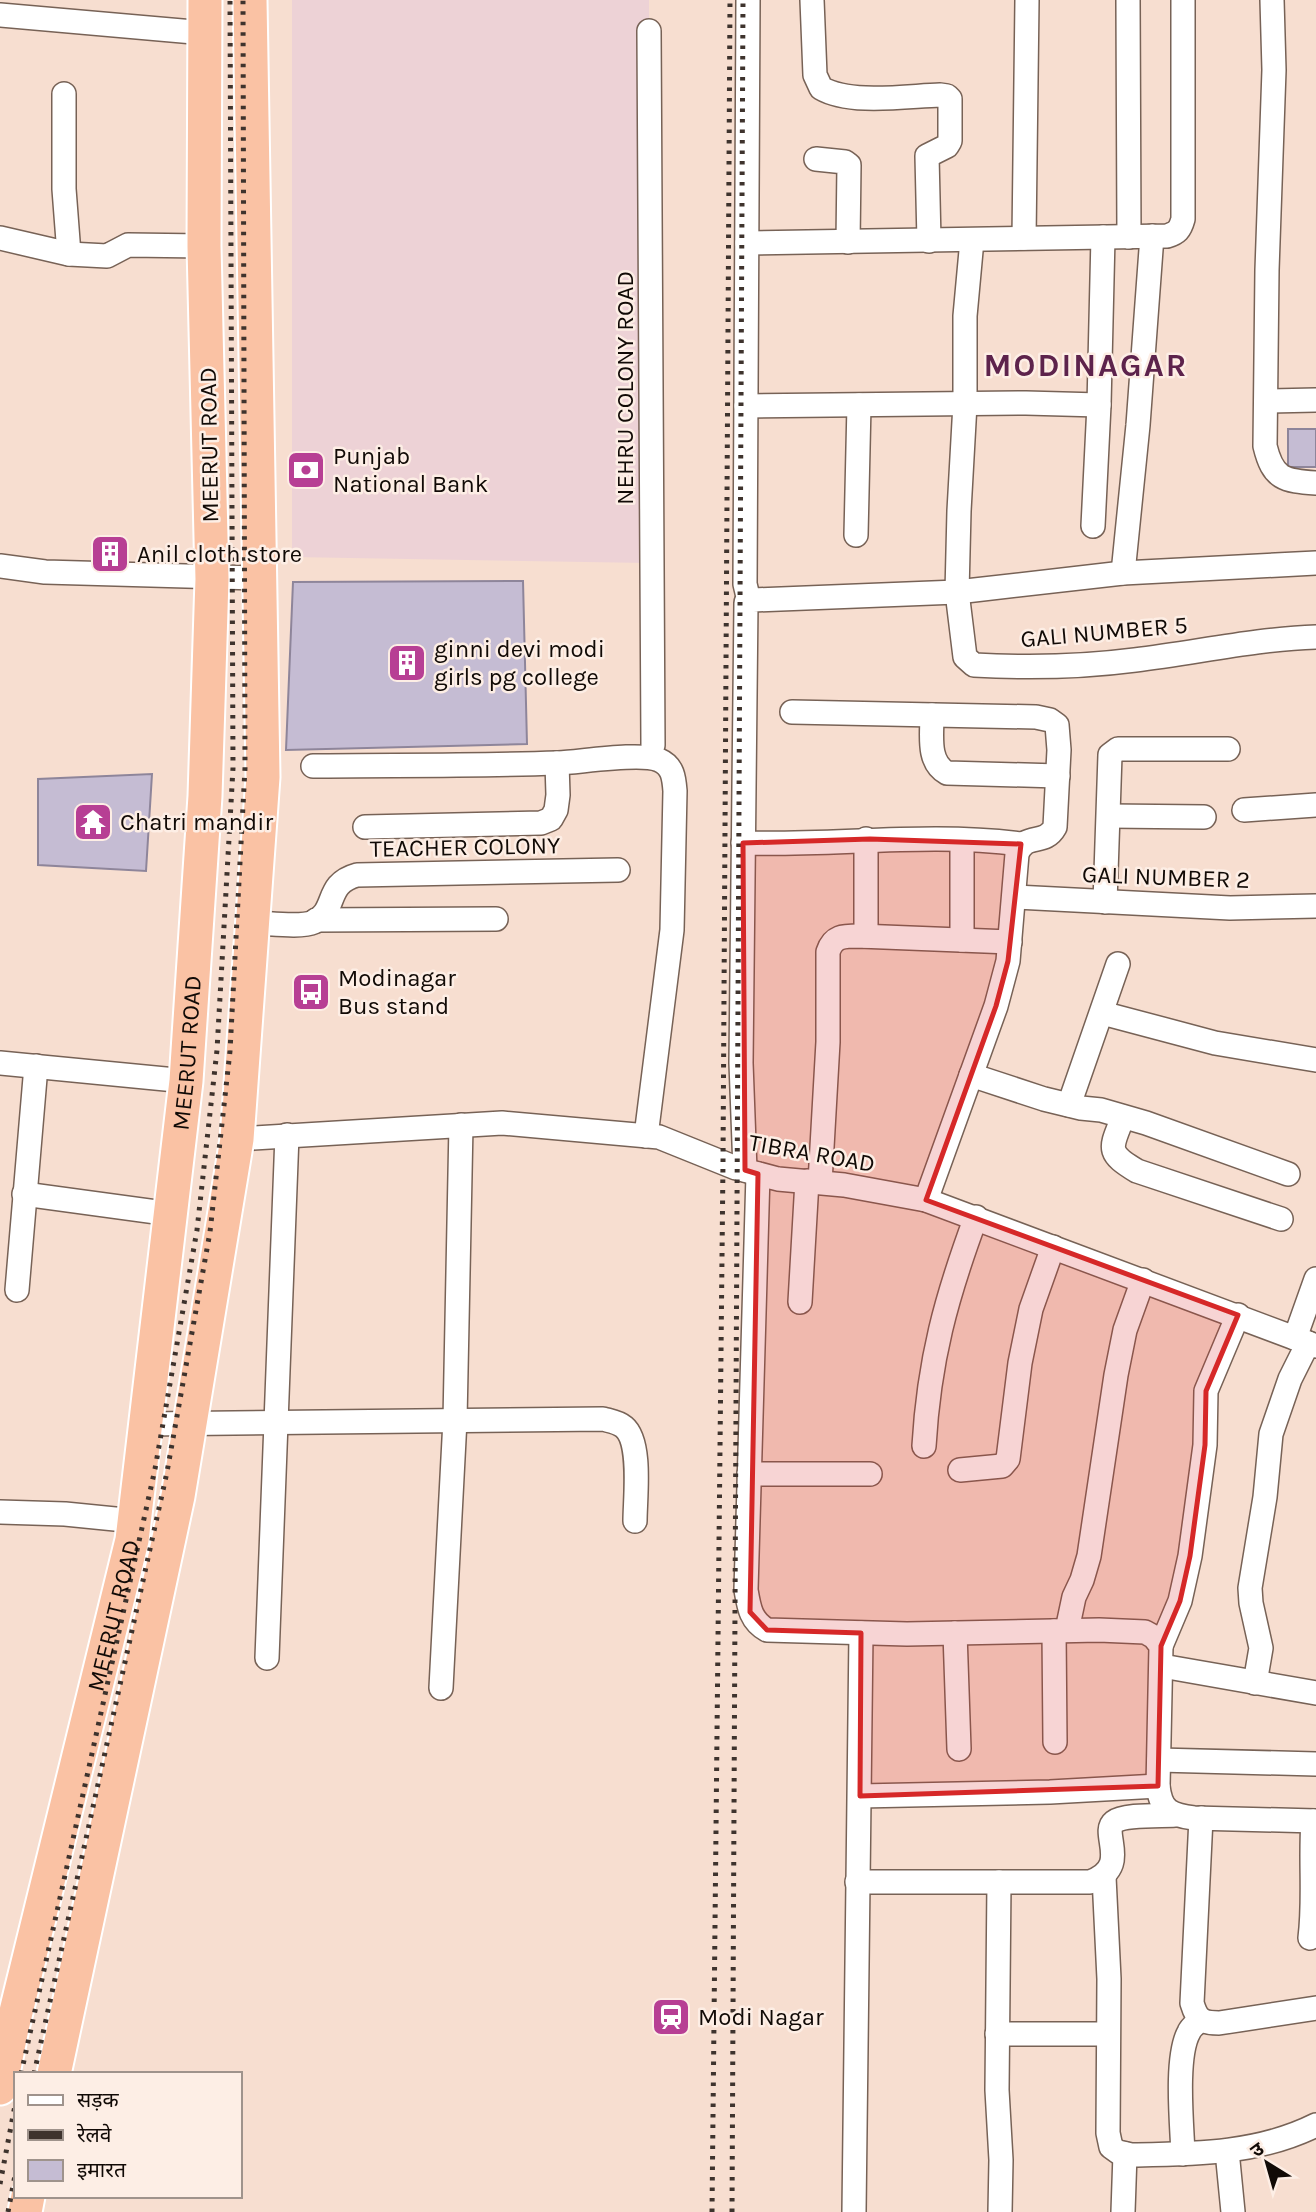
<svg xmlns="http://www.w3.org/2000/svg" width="1316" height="2212" font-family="Karla,'Noto Sans Devanagari',sans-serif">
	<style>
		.education { fill: #edd2d6 }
		.building { fill: #c5bcd3; stroke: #8e859a; stroke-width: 2 }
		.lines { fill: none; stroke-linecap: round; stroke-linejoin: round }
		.minor-casing { stroke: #776256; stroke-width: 26 }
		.highway-casing { stroke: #fff; stroke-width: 37 }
		.minor { stroke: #fff; stroke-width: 23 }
		.highway { stroke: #fac2a4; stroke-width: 33 }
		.rail { stroke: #3e332d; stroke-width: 5; stroke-dasharray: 3.5 7; stroke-linecap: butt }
		.marked { fill: #d62828; fill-opacity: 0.2; stroke: #d62828; stroke-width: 5; stroke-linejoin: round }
		.labels { text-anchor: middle; stroke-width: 5; stroke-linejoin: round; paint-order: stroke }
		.street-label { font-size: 24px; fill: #110a06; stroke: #fdeee5 }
		.poi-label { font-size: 24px; fill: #110a06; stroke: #fdeee5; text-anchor: start }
		.district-label { font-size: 32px; font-weight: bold; letter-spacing: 2px; fill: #5d234c; stroke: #fdeee5 }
	</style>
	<rect width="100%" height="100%" fill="#f7ded0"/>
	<polygon class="education" points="292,0 649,0 648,563 292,557"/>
	<g class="building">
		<rect x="1288" y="429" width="28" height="38"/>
		<polygon points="101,542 116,542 119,569 103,565"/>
		<polygon points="523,581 527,744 286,750 293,582"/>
		<polygon points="152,774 146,871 38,865 38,779"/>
	</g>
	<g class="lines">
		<defs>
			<g id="minor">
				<polyline points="748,0 745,584 749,601"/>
				<path d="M812 0 815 75 821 88C850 105 907 96 940 95L947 96 950 99V141L947 146 927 156 929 241"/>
				<polyline points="1128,0 1129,237"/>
				<path d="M1272 0 1274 70 1267 270 1265 446C1273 479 1284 481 1316 483"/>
				<polyline points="0,15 205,33"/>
				<polyline points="649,31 653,745"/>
				<polyline points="64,94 64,189 69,254"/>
				<polyline points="816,159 845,162 849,165 848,242"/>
				<polyline points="0,238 69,254 107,256 128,245 204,246"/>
				<polyline points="1024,238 1027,0"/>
				<path d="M972 240 965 316V404L959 511 957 592 965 657 974 665C1027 668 1081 667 1135 660 1195 653 1255 639 1316 637"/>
				<path d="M747 243 1167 236C1177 233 1180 230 1183 219V0"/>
				<polyline points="1266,401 1316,400"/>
				<polyline points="746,406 1026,403 1099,405"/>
				<polyline points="1093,526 1099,405 1103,237"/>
				<polyline points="856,535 859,405"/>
				<polyline points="0,566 45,572 260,578"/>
				<polyline points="1123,573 1138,425 1152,236"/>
				<path d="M792 712 1036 717 1050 720 1057 725 1059 750 1055 827C1044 847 1026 831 1017 854L1008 961 996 1006 926 1200"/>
				<path d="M932 715C932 735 927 762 947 773L1058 776"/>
				<path d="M313 766C394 765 476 766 558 763 581 762 640 752 659 760 673 766 674 778 675 791L672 930 646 1136"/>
				<polyline points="1244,810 1316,805"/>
				<polyline points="1109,816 1204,817"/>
				<polyline points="365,827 541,823 551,819 556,810 558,795 557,763"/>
				<polyline points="962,840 962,940"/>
				<path d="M743 843C835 846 928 832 1021 844"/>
				<polyline points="1014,897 1230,908 1316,906"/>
				<polyline points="1105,902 1110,755 1118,749 1228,749"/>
				<polyline points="316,920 496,919"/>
				<path d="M253 923C268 923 301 928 314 922 338 910 324 884 357 875L618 870"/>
				<polyline points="866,936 866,839"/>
				<polyline points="1102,1013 1215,1043 1316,1060"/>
				<polyline points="0,1063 186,1081"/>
				<polyline points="971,1075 1044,1099 1081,1108 1101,1110 1146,1123 1288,1174"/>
				<polyline points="1069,1105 1118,964"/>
				<path d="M1123 1117C1111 1148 1105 1152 1137 1171L1281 1219"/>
				<polyline points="237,1139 502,1123 659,1137 736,1168 778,1179 844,1185 926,1200 1316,1346"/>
				<polyline points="745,1170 741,1063 746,603 753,600 957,592 1123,573 1316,563"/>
				<path d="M758 1174 746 1590C749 1608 751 1621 767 1630L907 1634 1099 1630 1145 1632 1154 1637 1161 1646 1158 1786C1161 1811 1170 1815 1194 1818L1316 1821"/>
				<path d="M820 1182 828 1042V952C833 936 843 936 859 936L1010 942"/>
				<polyline points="24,1194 171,1214"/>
				<polyline points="17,1290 36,1066"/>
				<polyline points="800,1302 807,1181"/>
				<polyline points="1295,1338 1316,1279"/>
				<path d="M146 1424 603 1419C610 1421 618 1422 624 1427 642 1442 635 1498 635 1521"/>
				<path d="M924 1446C929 1360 946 1298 976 1217"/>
				<polyline points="960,1470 1002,1466 1008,1459 1020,1363 1031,1309 1053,1247"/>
				<polyline points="749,1474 870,1474"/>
				<polyline points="0,1512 65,1514 135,1521"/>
				<polyline points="1067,1630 1074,1597 1082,1580 1089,1556 1116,1375 1125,1330 1143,1280"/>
				<polyline points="1054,1631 1055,1742"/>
				<polyline points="955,1633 959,1749"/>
				<polyline points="1161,1646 1180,1601 1190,1556 1205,1445 1206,1391 1238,1315"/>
				<polyline points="267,1658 287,1135"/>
				<polyline points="1162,1666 1316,1693"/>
				<polyline points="1255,1683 1261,1648 1251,1603 1250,1588 1265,1497 1271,1434 1290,1379 1308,1343"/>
				<polyline points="441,1688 455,1420 461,1125"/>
				<polyline points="1159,1760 1316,1764"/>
				<polyline points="860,1796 1050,1792 1158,1786"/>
				<path d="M1201 1818 1192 2003C1197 2020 1202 2023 1219 2023L1316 2008"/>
				<path d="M1104 1877 1109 1979 1108 2133 1111 2147 1118 2152 1131 2155C1195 2154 1258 2154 1316 2125"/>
				<path d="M857 1882H1090C1132 1867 1100 1833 1114 1822 1124 1814 1161 1816 1175 1815"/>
				<polyline points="999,1882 997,2090 1001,2160 1000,2212"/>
				<path d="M1310 1938C1315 1898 1310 1861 1313 1821"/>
				<polyline points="997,2034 1108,2034"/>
				<polyline points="1227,2151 1233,2212"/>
				<path d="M1183 2154C1182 2125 1175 2057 1189 2032 1191 2027 1196 2024 1200 2020"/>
				<polyline points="854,2212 861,1633"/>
				<polyline points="1123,2212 1125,2154"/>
			</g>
			<g id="highway">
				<polyline points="54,2074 178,1496 237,1139 263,777 250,0"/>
				<path id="s1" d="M0 2088 12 2028 132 1540 186 1081 205 796 212 579 204 246 205 0"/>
				<polyline points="25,2212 28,2196"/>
			</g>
		</defs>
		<use href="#minor" class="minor-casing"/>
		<use href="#highway" class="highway-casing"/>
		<use href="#minor" class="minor"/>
		<use href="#highway" class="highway"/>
		<g class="rail">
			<polyline points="21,2074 155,1469 197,1230 217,1050 233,768 230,0"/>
			<polyline points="34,2074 167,1472 210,1232 230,1051 245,768 243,0"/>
			<polyline points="0,2184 16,2100"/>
			<polyline points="8,2212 16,2170"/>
			<polyline points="712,2212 723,1162 730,0"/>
			<polyline points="732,2212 743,0"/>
		</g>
	</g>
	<path class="marked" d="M870 839 1021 844 1008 961 996 1006 926 1200 1238 1315 1206 1391 1205 1445 1190 1556 1180 1601 1161 1646 1158 1786 860 1796 861 1633 767 1630 750 1612 758 1174 745 1170 743 843Z"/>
	<defs>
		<symbol id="bank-square" viewBox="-11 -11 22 22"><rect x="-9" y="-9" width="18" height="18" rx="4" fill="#b73f94" stroke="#fdeee5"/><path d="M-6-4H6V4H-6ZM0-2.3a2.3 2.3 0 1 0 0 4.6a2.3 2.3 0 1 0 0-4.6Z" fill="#fff"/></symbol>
		<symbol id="building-square" viewBox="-11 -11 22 22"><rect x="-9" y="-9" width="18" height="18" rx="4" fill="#b73f94" stroke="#fdeee5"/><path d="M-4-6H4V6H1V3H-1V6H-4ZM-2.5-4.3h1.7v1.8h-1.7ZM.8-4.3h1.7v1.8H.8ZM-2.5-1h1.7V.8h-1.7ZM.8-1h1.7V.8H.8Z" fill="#fff"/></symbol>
		<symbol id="temple-square" viewBox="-11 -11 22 22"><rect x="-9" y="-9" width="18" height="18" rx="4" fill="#b73f94" stroke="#fdeee5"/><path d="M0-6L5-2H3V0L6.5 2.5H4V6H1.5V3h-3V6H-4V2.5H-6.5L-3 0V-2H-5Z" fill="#fff"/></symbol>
		<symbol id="bus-square" viewBox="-11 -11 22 22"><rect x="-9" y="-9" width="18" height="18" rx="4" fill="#b73f94" stroke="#fdeee5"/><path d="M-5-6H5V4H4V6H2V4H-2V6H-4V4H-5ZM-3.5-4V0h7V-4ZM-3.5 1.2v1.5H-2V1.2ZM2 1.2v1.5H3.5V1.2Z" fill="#fff"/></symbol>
		<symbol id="station-square" viewBox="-11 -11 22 22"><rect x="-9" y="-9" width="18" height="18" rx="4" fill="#b73f94" stroke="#fdeee5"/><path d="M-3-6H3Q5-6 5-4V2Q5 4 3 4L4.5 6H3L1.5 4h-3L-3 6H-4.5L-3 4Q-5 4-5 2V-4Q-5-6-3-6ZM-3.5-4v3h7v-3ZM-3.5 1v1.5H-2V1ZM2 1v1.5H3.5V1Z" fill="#fff"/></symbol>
	</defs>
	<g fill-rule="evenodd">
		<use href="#bank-square" x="284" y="448" width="44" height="44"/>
		<use href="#building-square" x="88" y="532" width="44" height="44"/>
		<use href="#building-square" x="385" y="641" width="44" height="44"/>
		<use href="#temple-square" x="71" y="800" width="44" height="44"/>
		<use href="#bus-square" x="289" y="970" width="44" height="44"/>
		<use href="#station-square" x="649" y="1995" width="44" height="44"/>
	</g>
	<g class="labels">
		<g class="street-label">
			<text transform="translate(625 388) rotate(-90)" y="8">NEHRU COLONY ROAD</text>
			<text transform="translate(209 445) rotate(-91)" y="8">MEERUT ROAD</text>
			<text transform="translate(1104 632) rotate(-5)" y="8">GALI NUMBER 5</text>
			<text transform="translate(465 847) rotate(-1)" y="8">TEACHER COLONY</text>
			<text transform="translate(1166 877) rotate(2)" y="8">GALI NUMBER 2</text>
			<text dy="8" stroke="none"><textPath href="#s1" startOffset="1054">MEERUT ROAD</textPath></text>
			<text transform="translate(812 1153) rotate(10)" y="8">TIBRA ROAD</text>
			<text dy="8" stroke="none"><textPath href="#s1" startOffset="486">MEERUT ROAD</textPath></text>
		</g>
		<g class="poi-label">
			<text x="333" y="464">Punjab<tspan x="333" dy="28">National Bank</tspan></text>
			<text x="137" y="562">Anil cloth store</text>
			<text x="434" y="657">ginni devi modi<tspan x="434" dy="28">girls pg college</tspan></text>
			<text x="120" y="830">Chatri mandir</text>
			<text x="338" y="986">Modinagar<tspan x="338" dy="28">Bus stand</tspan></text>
			<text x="698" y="2025">Modi Nagar</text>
		</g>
		<g class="district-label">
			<text x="1086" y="376">MODINAGAR</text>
		</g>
	</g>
	<rect x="14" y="2072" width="228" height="126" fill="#fdeee5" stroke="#9f938c" stroke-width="2"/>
	<rect x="28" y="2095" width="35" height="10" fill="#ffffff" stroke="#9f938c" stroke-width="2"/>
	<text x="77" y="2107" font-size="21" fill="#110a06">सड़क</text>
	<rect x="28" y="2130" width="35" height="10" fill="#3e332d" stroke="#9f938c" stroke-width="2"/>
	<text x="77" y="2142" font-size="21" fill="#110a06">रेलवे</text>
	<rect x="28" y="2160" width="35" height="21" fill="#c5bcd3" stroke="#9f938c" stroke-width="2"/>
	<text x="77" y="2177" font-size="21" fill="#110a06">इमारत</text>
	<g transform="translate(1267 2163) rotate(323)" stroke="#fdeee5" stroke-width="5" paint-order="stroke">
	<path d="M0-5L12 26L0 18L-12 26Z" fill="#110a06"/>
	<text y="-10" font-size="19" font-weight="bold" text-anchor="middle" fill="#110a06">उ</text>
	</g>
</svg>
